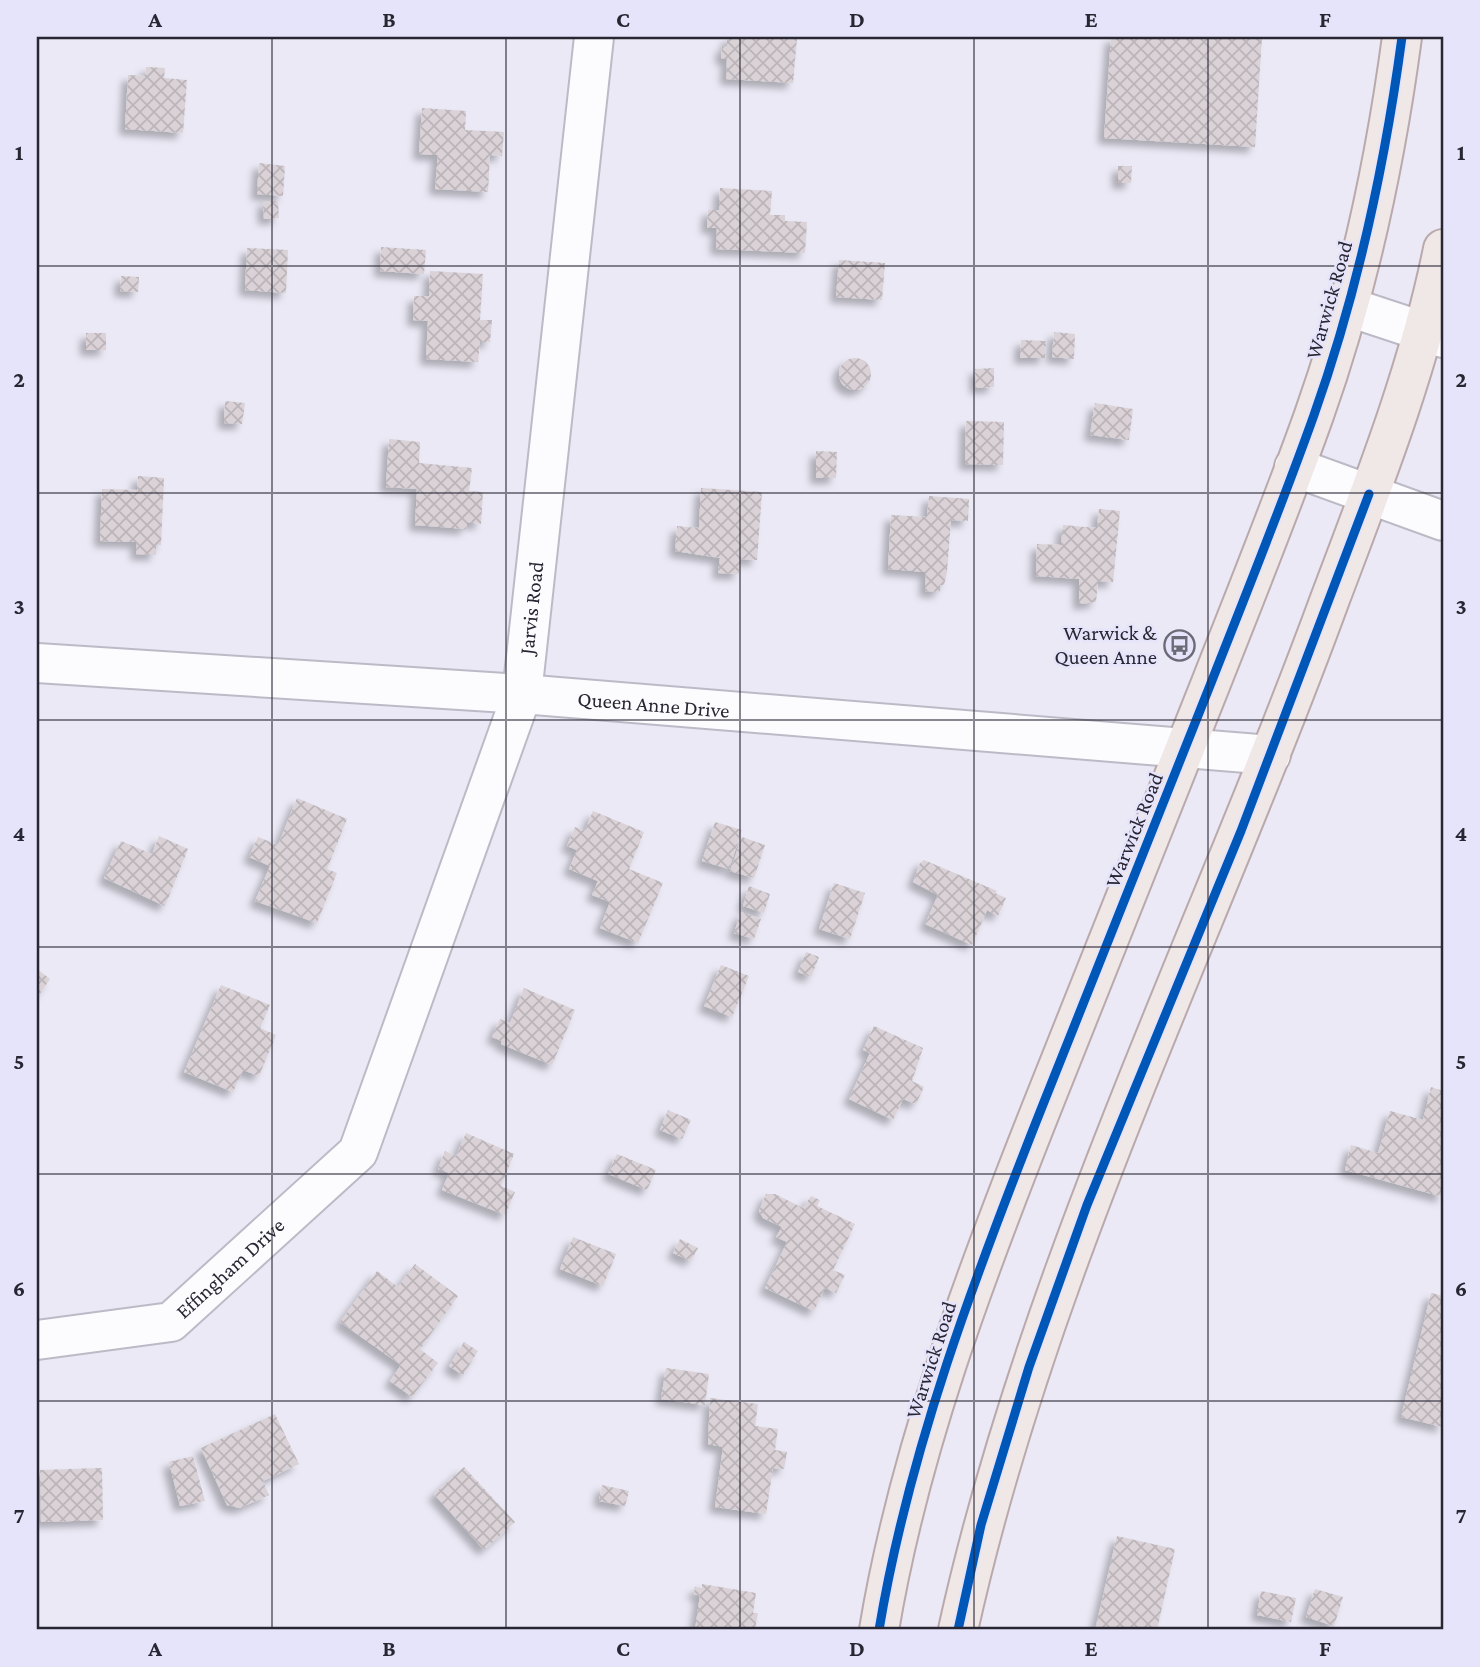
<svg xmlns="http://www.w3.org/2000/svg" width="1480" height="1667" font-family="'Crimson Pro',serif">
	<style>
		.building { fill: url(#building-cross-hatch); filter: url(#shadow) }
		.lines { fill: none; stroke-linecap: round; stroke-linejoin: round }
		.minor-casing { stroke: #bcbac6; stroke-width: 42 }
		.major-casing { stroke: #b9a9ac; stroke-width: 42 }
		.minor { stroke: #fcfcfe; stroke-width: 38 }
		.major { stroke: #f0e7e7; stroke-width: 38 }
		.cycleway-casing { stroke: #e6e4fa; stroke-width: 13 }
		.cycleway { stroke: #0057b8; stroke-width: 9 }
		.grid { fill: none; stroke: #282633; stroke-width: 2; stroke-opacity: 0.55 }
		.labels { text-anchor: middle; stroke-width: 5; stroke-linejoin: round; paint-order: stroke }
		.street-label { font-size: 21px; fill: #282633; stroke: #e6e4fa }
		.poi-label { font-size: 21px; fill: #282633; stroke: #e6e4fa; text-anchor: end }
		.neatline { fill: none; stroke: #282633; stroke-width: 2.5 }
		.grid-label { font-size: 23px; text-anchor: middle; font-weight: bold; fill: #282633 }
	</style>
	<defs>
		<pattern id="building-cross-hatch" width="8" height="8" patternUnits="userSpaceOnUse" patternTransform="scale(1.75)"><rect width="8" height="8" fill="#dad2d7"/><path d="M0 0l8 8M0 8l8-8" fill="none" stroke="#bbb4b9"/></pattern>
		<filter id="shadow"><feDropShadow dx="-6" dy="6" stdDeviation="3.5" flood-color="#0004"/></filter>
	</defs>
	<rect width="100%" height="100%" fill="#eae9f5"/>
	<g class="building">
		<polygon points="727,37 797,38 793,83 726,79 727,59 721,58 722,46 727,47"/>
		<polygon points="1111,37 1262,37 1255,147 1104,138"/>
		<polygon points="146,67 165,68 164,78 187,80 183,133 125,129 128,75 145,76"/>
		<polygon points="422,108 466,111 465,130 504,132 502,156 490,155 488,192 435,189 438,155 419,154"/>
		<polygon points="259,163 285,166 283,196 257,194"/>
		<polygon points="1118,166 1132,166 1131,183 1118,183"/>
		<polygon points="720,188 772,191 770,215 785,215 785,221 807,222 805,253 716,249 717,228 707,228 708,210 719,210"/>
		<polygon points="263,201 278,201 279,218 264,219"/>
		<polygon points="381,247 426,250 424,274 380,271"/>
		<polygon points="247,248 288,250 286,293 245,290"/>
		<polygon points="839,260 885,263 882,300 836,297"/>
		<polygon points="430,271 483,274 480,320 492,320 490,342 480,342 478,362 426,359 428,321 413,320 414,296 429,296"/>
		<polygon points="121,276 139,277 138,292 120,291"/>
		<polygon points="1054,332 1075,334 1074,359 1052,357"/>
		<rect x="86" y="333" width="20" height="17"/>
		<polygon points="1021,340 1046,341 1045,358 1020,358"/>
		<circle cx="855" cy="374" r="16"/>
		<polygon points="994,368 994,387 976,388 975,369"/>
		<polygon points="225,401 245,403 242,424 224,423"/>
		<polygon points="1095,403 1133,409 1129,440 1090,435"/>
		<polygon points="966,421 1004,422 1003,465 965,464"/>
		<polygon points="389,439 420,442 419,463 472,468 469,491 483,492 481,524 467,522 466,529 415,525 417,489 386,487"/>
		<polygon points="816,451 837,452 836,478 816,478"/>
		<polygon points="138,476 164,478 161,545 156,545 156,555 136,554 137,542 100,541 102,489 137,490"/>
		<polygon points="701,488 762,492 757,560 740,559 739,574 718,573 720,558 675,551 677,526 699,528"/>
		<polygon points="929,496 969,499 968,521 951,520 947,572 944,585 940,585 940,592 925,591 926,572 888,569 891,515 927,517"/>
		<polygon points="1099,509 1120,511 1113,582 1098,581 1096,602 1079,604 1079,579 1036,576 1037,544 1061,545 1063,525 1097,528"/>
		<polygon points="297,798 347,819 327,869 337,873 317,923 255,901 270,866 249,857 258,837 278,845"/>
		<polygon points="593,811 644,832 629,869 663,883 638,943 600,928 610,902 592,895 598,881 569,869 577,850 567,846 575,827 585,831"/>
		<polygon points="715,822 742,830 729,869 702,861"/>
		<polygon points="159,836 188,849 165,906 104,878 121,841 152,854"/>
		<polygon points="742,837 765,845 754,878 730,871"/>
		<polygon points="924,860 997,891 995,893 1006,898 998,916 987,910 972,945 925,924 938,895 913,882 920,863"/>
		<polygon points="834,883 865,893 850,939 819,929"/>
		<polygon points="749,886 770,894 764,913 743,906"/>
		<polygon points="741,912 761,919 754,939 734,933"/>
		<polygon points="806,952 819,957 811,977 798,972"/>
		<polygon points="721,965 749,976 732,1017 704,1006"/>
		<polygon points="37,969 50,979 37,998"/>
		<polygon points="221,985 270,1005 260,1028 276,1035 259,1076 243,1070 233,1092 184,1072"/>
		<polygon points="524,988 575,1010 552,1065 501,1044 502,1041 492,1037 500,1019 510,1023"/>
		<polygon points="874,1026 923,1048 912,1081 924,1087 916,1104 903,1099 893,1120 849,1099 870,1053 863,1050"/>
		<polygon points="1431,1087 1443,1091 1443,1197 1345,1170 1351,1145 1378,1153 1390,1111 1423,1120"/>
		<polygon points="668,1110 691,1120 682,1139 660,1130"/>
		<polygon points="466,1133 514,1154 501,1186 515,1192 505,1215 442,1190 449,1173 438,1169 445,1151 456,1156"/>
		<polygon points="617,1154 656,1170 647,1190 608,1174"/>
		<polygon points="766,1194 775,1194 803,1208 811,1196 820,1200 817,1206 855,1224 833,1270 845,1275 836,1293 825,1288 814,1311 765,1288 787,1242 776,1237 782,1227 763,1218 759,1211"/>
		<polygon points="573,1237 616,1254 603,1286 560,1269"/>
		<polygon points="680,1239 698,1248 691,1261 673,1253"/>
		<polygon points="415,1264 458,1296 420,1349 438,1363 412,1397 390,1381 401,1365 340,1322 377,1271 398,1287"/>
		<polygon points="1431,1293 1443,1296 1443,1427 1401,1417"/>
		<polygon points="464,1342 478,1351 463,1375 449,1366"/>
		<polygon points="666,1368 709,1374 705,1405 661,1399"/>
		<polygon points="710,1398 758,1404 755,1426 778,1429 775,1450 787,1452 784,1469 773,1468 766,1514 715,1507 723,1447 708,1444"/>
		<polygon points="275,1414 299,1464 263,1481 269,1495 240,1508 227,1505 201,1448"/>
		<polygon points="193,1456 205,1501 180,1506 169,1462"/>
		<polygon points="464,1467 515,1522 484,1550 434,1494"/>
		<polygon points="102,1468 103,1520 41,1522 40,1470"/>
		<polygon points="602,1485 629,1491 625,1506 599,1501"/>
		<polygon points="1117,1536 1175,1549 1157,1630 1095,1630"/>
		<polygon points="702,1584 756,1593 753,1613 758,1613 755,1629 695,1630 700,1595 694,1594 695,1587 702,1588"/>
		<polygon points="1315,1589 1343,1597 1334,1626 1306,1617"/>
		<polygon points="1261,1591 1296,1598 1291,1622 1257,1615"/>
	</g>
	<g class="lines">
		<defs>
			<g id="minor">
				<polyline points="1346,306 1443,338"/>
				<polyline points="1294,467 1443,521"/>
				<path id="s1" d="M37 663 522 694 1271 755"/>
				<path id="s2" d="M37 1340 171 1322 358 1152 522 694 594 37"/>
			</g>
			<g id="major">
				<path d="M879 1630C909 1450 975 1276 1042 1107 1098 965 1155 824 1211 683 1246 594 1282 505 1314 415 1357 294 1385 164 1402 37"/>
				<path d="M958 1630C1037 1272 1204 942 1330 599 1373 485 1419 369 1443 249"/>
			</g>
		</defs>
		<use href="#minor" class="minor-casing"/>
		<use href="#major" class="major-casing"/>
		<use href="#minor" class="minor"/>
		<use href="#major" class="major"/>
		<defs>
			<g id="cycleway">
				<path d="M879 1630C909 1450 975 1276 1042 1107 1098 965 1155 824 1211 683 1246 594 1282 505 1314 415 1357 294 1385 164 1402 37"/>
				<polyline points="958,1630 981,1525 1029,1367 1087,1205 1241,831 1369,494"/>
			</g>
		</defs>
		<use href="#cycleway" class="cycleway-casing"/>
		<use href="#cycleway" class="cycleway"/>
	</g>
	<path class="grid" d="M272 37V1630M506 37V1630M740 37V1630M974 37V1630M1208 37V1630M37 266H1443M37 493H1443M37 720H1443M37 947H1443M37 1174H1443M37 1401H1443"/>
	<defs>
		<symbol id="bus-ring" viewBox="-11 -11 22 22"><circle r="9.5" fill="#e6e4fa" stroke="#6c6a77" stroke-width="1.5"/><path d="M-5-6H5V4H4V6H2V4H-2V6H-4V4H-5ZM-3.5-4V0h7V-4ZM-3.5 1.2v1.5H-2V1.2ZM2 1.2v1.5H3.5V1.2Z" fill="#6c6a77"/></symbol>
	</defs>
	<g fill-rule="evenodd">
		<use href="#bus-ring" x="1162" y="628" width="35" height="35"/>
	</g>
	<g class="labels">
		<g class="street-label">
			<text transform="translate(1329 300) rotate(-74)" y="7">Warwick Road</text>
			<text dy="7" stroke="none"><textPath href="#s2" startOffset="961">Jarvis Road</textPath></text>
			<text dy="7" stroke="none"><textPath href="#s1" startOffset="618">Queen Anne Drive</textPath></text>
			<text transform="translate(1134 830) rotate(-68)" y="7">Warwick Road</text>
			<text dy="7" stroke="none"><textPath href="#s2" startOffset="215">Effingham Drive</textPath></text>
			<text transform="translate(931 1360) rotate(-72)" y="7">Warwick Road</text>
		</g>
		<g class="poi-label">
			<text x="1157" y="640">Warwick &amp;<tspan x="1157" dy="24">Queen Anne</tspan></text>
		</g>
	</g>
	<rect width="1480" height="1667" fill="none" stroke="#e6e4fa" stroke-width="77"/>
	<rect x="38" y="38" width="1404" height="1590" class="neatline"/>
	<g class="grid-label">
		<text x="155" y="27">A</text>
		<text x="389" y="27">B</text>
		<text x="623" y="27">C</text>
		<text x="857" y="27">D</text>
		<text x="1091" y="27">E</text>
		<text x="1325" y="27">F</text>
		<text x="19" y="160">1</text>
		<text x="1461" y="160">1</text>
		<text x="19" y="387">2</text>
		<text x="1461" y="387">2</text>
		<text x="19" y="614">3</text>
		<text x="1461" y="614">3</text>
		<text x="19" y="841">4</text>
		<text x="1461" y="841">4</text>
		<text x="19" y="1069">5</text>
		<text x="1461" y="1069">5</text>
		<text x="19" y="1296">6</text>
		<text x="1461" y="1296">6</text>
		<text x="19" y="1523">7</text>
		<text x="1461" y="1523">7</text>
		<text x="155" y="1656">A</text>
		<text x="389" y="1656">B</text>
		<text x="623" y="1656">C</text>
		<text x="857" y="1656">D</text>
		<text x="1091" y="1656">E</text>
		<text x="1325" y="1656">F</text>
	</g>
</svg>
